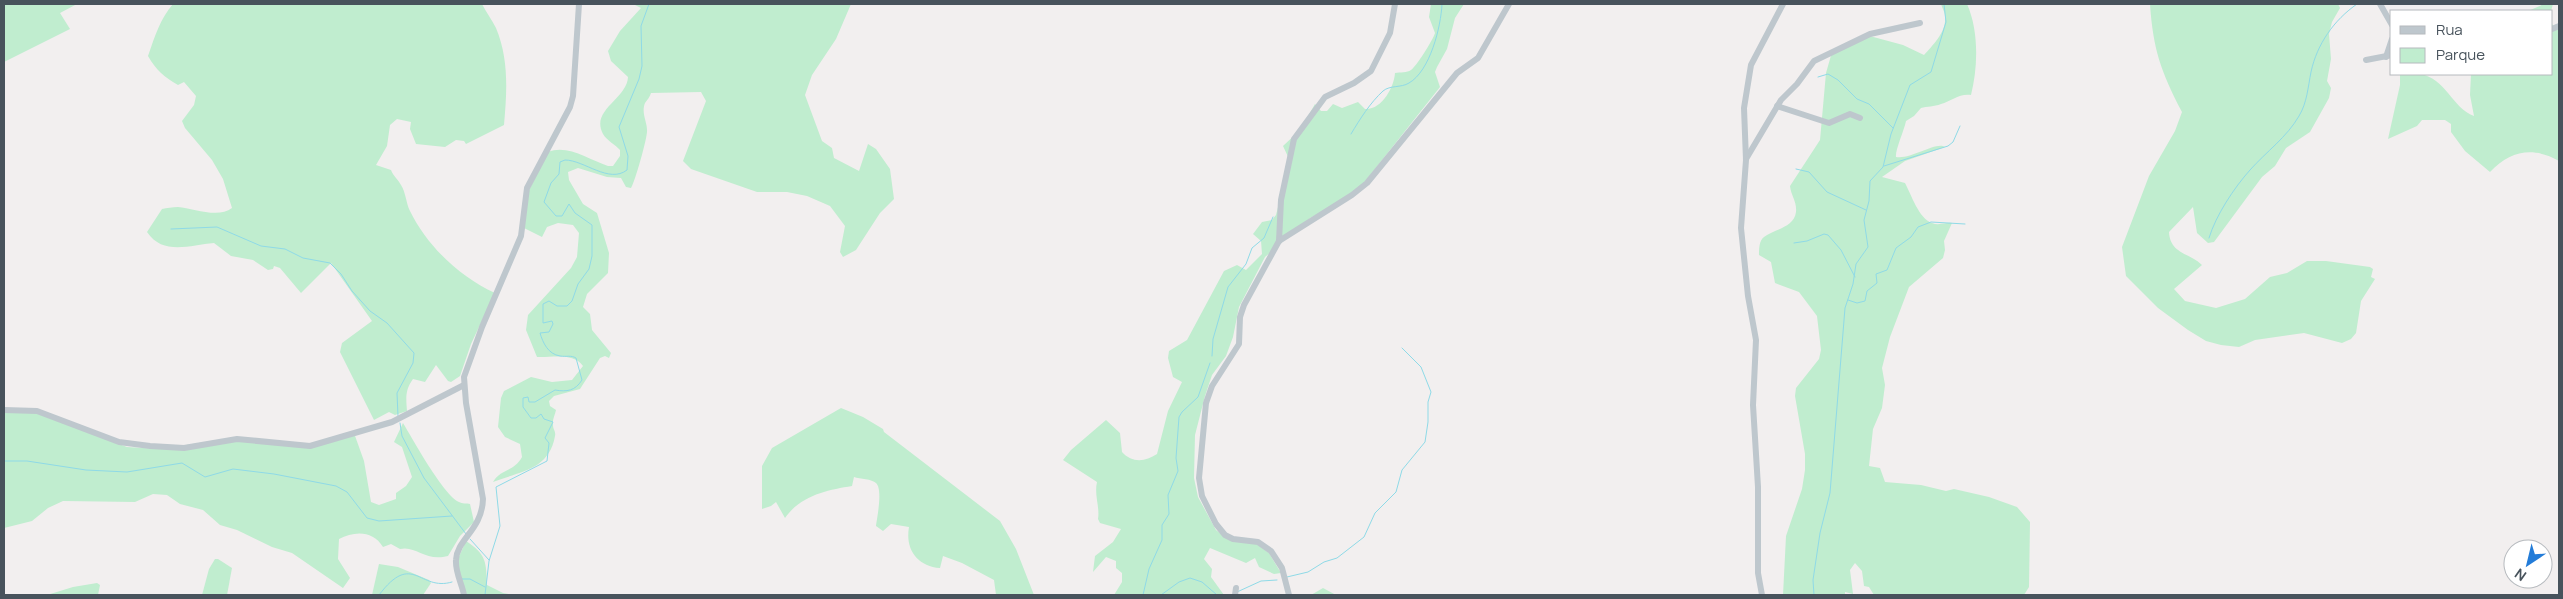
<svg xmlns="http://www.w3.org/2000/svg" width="2563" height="599" font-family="Manrope,sans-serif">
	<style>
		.green { fill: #c0edcf }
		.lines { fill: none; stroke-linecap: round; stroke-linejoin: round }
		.stream { stroke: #8fdae7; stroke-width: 1 }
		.minor { stroke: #bec7cd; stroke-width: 6 }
	</style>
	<rect width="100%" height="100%" fill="#f2efef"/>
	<g class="green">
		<polygon points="4,4 77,4 60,13 70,29 4,62"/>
		<path d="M173 4H482C486 12 492 20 496 28 509 59 507 92 504 125L466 144 464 141 456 140 445 147 416 144 410 129 411 122 397 119 390 125 387 146 376 165 391 170C393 176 398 179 401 185 406 193 406 203 410 211 427 246 460 277 495 293L471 344 460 376 451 382 448 381 436 365 425 382 413 379C405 390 406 398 407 411L395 415 389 412 374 420 340 352 342 343 372 321 331 263 301 293 280 268 274 266 273 269 268 270 253 260 231 256 214 243C190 245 163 256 147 232L162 209C167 208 172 207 178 207 193 208 218 219 232 208L223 179 212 160 185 128 182 121 194 105 196 96 184 82 178 85C164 77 156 70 148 56 155 36 160 19 173 4Z"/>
		<path d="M633 4H851L836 39 812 75 805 95 822 141 832 148 834 158 859 171 868 144 876 149 890 169 894 199 880 213 856 250 843 257 840 252 845 226 830 206 807 196 787 192H757L691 169 683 161 706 101 701 92 651 93C650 97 647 100 645 103 641 113 647 121 647 130 648 136 635 182 631 188L626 187 621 178 607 177 578 168 568 172 569 180 583 204 597 213 609 253 608 273 587 294 583 307 590 314 592 330 611 353 609 358 605 356 600 358 580 389 554 396 549 401 550 406 556 410C555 415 552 420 553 425 553 430 556 431 555 436 549 470 521 471 493 482 500 469 514 472 522 457L520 444 505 437 498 427 501 398 504 391 531 377 552 382 572 380 583 366C573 352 551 358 537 357L526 330 528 315 571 268 577 257 579 233 573 225 558 223 547 227 542 237 522 227V204L548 152C568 144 589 160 608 166H613L620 156V150C615 144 607 141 603 134 590 110 627 99 628 77L611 61 608 51 620 31 641 8Z"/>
		<path d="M1431 4H1464L1455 18 1447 49 1437 67 1435 72 1440 87 1363 184 1341 202 1310 218 1265 257 1239 307 1233 337 1226 356 1212 375 1205 396 1195 435 1194 478 1198 497 1216 530 1225 537 1254 542 1269 553 1281 573 1274 574 1259 567 1255 558 1246 563 1210 548 1204 559 1212 569 1211 577 1224 595H1114L1122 582V573L1116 568V561L1106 557 1093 572 1095 556 1113 542 1121 529 1100 523 1098 519C1100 507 1094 495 1097 482L1063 460 1071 450 1106 420 1120 433 1122 452C1132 463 1145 462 1157 454L1168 411 1182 382 1173 377 1168 358 1169 351 1187 340 1224 271 1237 265 1246 270 1262 254 1261 241 1253 234 1262 222 1272 220 1276 215 1290 161 1283 146 1300 130 1315 104 1321 111H1327L1333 104 1342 108 1358 102 1365 109C1382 110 1394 87 1395 73 1400 72 1407 73 1411 70 1416 67 1433 40 1435 33L1429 17Z"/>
		<path d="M1941 4H1967C1979 31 1978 67 1971 95 1960 93 1951 101 1941 104 1934 107 1927 106 1921 108L1914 116 1906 121C1904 131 1895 150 1896 157 1911 160 1936 141 1945 147L1905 161 1882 177 1905 183C1911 194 1919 219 1932 223 1939 226 1946 222 1952 223L1944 241 1945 250 1943 258 1909 287 1890 337 1882 368 1885 385 1882 408 1873 429 1869 466 1880 468 1885 482 1921 485 1946 491 1954 489 1989 497 2017 507 2030 522 2029 587 2024 595H1874L1869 587 1864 586 1862 571 1855 563 1850 570 1853 594 1845 592V595H1783L1786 536 1802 489 1805 470V454L1795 396 1796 388 1819 359 1821 350 1817 316 1799 292 1775 283 1771 262 1759 255C1759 250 1759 240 1764 237 1774 229 1794 228 1796 212 1797 201 1791 196 1790 186L1820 140 1826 73 1832 52 1866 35 1903 45 1924 55C1933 45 1947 31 1945 16 1945 12 1942 8 1941 4Z"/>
		<path d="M2150 4H2338L2340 8 2332 22 2329 34 2331 59 2327 81 2331 88 2329 98 2310 132 2286 148 2275 166 2262 177 2214 242 2208 243 2197 233 2193 207 2169 232C2170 254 2190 253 2202 265L2174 289 2185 301 2216 308 2245 299 2270 277 2287 273 2307 261H2326L2370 267 2373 269 2371 277 2375 279 2361 301 2356 333 2351 339 2342 343 2304 333 2255 340 2239 347 2221 345 2206 341 2188 330 2158 308 2126 276 2122 247 2149 176 2175 131 2182 112C2161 72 2153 49 2150 4Z"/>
		<polygon points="2544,4 2553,4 2551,11 2528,11"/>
		<path d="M2552 24 2555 28 2559 27V161C2533 146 2510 151 2490 172L2465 151 2451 132V124L2445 120H2422L2417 126 2388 139 2400 85V74C2406 74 2414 73 2420 74 2446 78 2452 108 2474 116L2470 95 2471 74H2552Z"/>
		<path d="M841 408 863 417 883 429 884 432 1000 521 1016 549 1034 595H996L994 580 962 563 943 556 940 568C917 566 905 549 909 527L891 524 883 531 876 526C877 518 883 489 876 483 872 479 860 479 854 477L852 486C828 490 801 495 785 518L776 502 771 506 762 509V466L772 448Z"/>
		<path d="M4 412 38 413 127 447 160 449 225 439 306 446 354 433 364 461 371 502 379 505 396 499V493L406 486 412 477 402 447 394 442 403 423C412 438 444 496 459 502 462 504 467 503 470 504L474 522 460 536 448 556C425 562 416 545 400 549L391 544 383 547C373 530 354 531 339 539L338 559 350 578 343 588 292 553 272 547 237 530 220 525 203 510 180 504 167 495 153 494 135 502 63 501 48 508 32 521 4 528Z"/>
		<path d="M466 541C487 555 486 562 487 585L503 593 514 595H466L457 561Z"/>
		<polygon points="215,559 218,559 232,568 227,595 202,595 209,569"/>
		<polygon points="379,564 398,567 429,580 431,583 423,595 372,595"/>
		<polygon points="97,583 100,585 98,595 47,595 73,587"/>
		<polygon points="1323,588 1336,595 1311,595"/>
	</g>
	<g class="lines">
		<g class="stream">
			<polyline points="1818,77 1828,74 1838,80 1857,99 1869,104 1893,128"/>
			<path d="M1351 134C1360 119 1370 103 1383 91 1390 85 1401 88 1409 83 1430 71 1441 27 1442 4"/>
			<polyline points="1884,166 1948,146 1953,142 1960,126"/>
			<polyline points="1796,169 1809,172 1827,192 1866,210"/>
			<polyline points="171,229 217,227 261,246 285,249 303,258 330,263 341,274 352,291 370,311 387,323 414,353 413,363 397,393 398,416"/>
			<path d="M2209 238C2216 215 2234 188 2250 170 2266 152 2287 137 2299 116 2307 103 2308 87 2311 72 2317 44 2334 20 2357 4"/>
			<polyline points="1794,243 1807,241 1824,234 1828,235 1841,250 1855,277"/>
			<polyline points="1848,300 1857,303 1865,301 1867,291 1877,283 1876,274 1887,270 1896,248 1911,237 1918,227 1931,222 1965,224"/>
			<polyline points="1212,356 1213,339 1228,287 1246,264 1252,248 1264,238 1273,217"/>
			<polyline points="400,423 402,436 424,478 466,534"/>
			<polyline points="4,461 27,461 86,470 127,472 182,463 205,477 233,469 274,474 336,486 347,492 367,518 379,521 452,516"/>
			<polyline points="470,539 489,560"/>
			<polyline points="1287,577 1308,572 1324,562 1337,558 1364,537 1375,513 1396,492 1402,470 1425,442 1428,422 1428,402 1431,392 1421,367 1402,348"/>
			<polyline points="461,579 470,579 485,587"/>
			<polyline points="1237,592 1261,581 1277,580"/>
			<path d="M379 595C413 550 419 592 452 582"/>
			<path d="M485 595 489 561 500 526 496 487 547 461 549 443 545 438 553 422 544 419 541 414 536 418H531L523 407V398L528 397 529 402H535L555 390C567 392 575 391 582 380L576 358C571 355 567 357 560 356 548 354 543 343 540 333L549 332 553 324 552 321 543 323V304L549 301 557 306H567L572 301 578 284 589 269 592 256V225L575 213 569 204 562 216H556L544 202 551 183 559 174 560 162 565 160C584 160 609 184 627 170L628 156 619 127 639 79 642 66 641 26 649 4"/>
			<polyline points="1143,595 1149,569 1162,540 1162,525 1169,514 1168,495 1178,471 1176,458 1179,417 1182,412 1198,397 1210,363"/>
			<polyline points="1161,595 1179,582 1190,578 1202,582 1217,595"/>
			<polyline points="1814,595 1813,580 1820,533 1830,493 1845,308 1853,284 1856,264 1868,247 1864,220 1869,201 1870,181 1883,167 1891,134 1910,85 1931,72 1946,22 1944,4"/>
		</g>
		<g class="minor">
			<polyline points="2380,4 2392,25"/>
			<polyline points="2552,29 2559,26"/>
			<polyline points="2386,57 2392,39"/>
			<polyline points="2366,60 2392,55"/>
			<polyline points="1777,106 1829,123 1850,114 1860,118"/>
			<polyline points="1746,159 1781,100 1797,84 1814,61 1870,34 1920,23"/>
			<polyline points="1279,241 1281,200 1294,139 1325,97 1354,83 1371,71 1390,33 1395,4"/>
			<polyline points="4,410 37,411 119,442 150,446 184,448 237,439 310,446 392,422 464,385"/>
			<path d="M464 595C462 584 455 572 456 560 457 539 482 530 483 499L466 403 464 377 482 327 521 236 527 188 570 107 573 96 579 4"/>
			<polyline points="1235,595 1236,588"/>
			<polyline points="1289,595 1282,568 1271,551 1258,542 1233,539 1225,535 1216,524 1202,496 1199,478 1206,403 1212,386 1239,344 1240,317 1244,305 1279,241 1352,195 1367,183 1457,73 1478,58 1509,4"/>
			<polyline points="1762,595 1758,573 1758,487 1753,405 1756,340 1748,296 1741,228 1746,160 1744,108 1751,65 1783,4"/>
		</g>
	</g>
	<rect width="2563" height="599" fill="none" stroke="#48535c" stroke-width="10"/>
	<rect x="2390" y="10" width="162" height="65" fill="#ffffff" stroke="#b6babe"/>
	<rect x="2400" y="26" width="25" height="8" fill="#bec7cd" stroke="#b6babe"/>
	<text x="2436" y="35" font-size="15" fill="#48535c">Rua</text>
	<rect x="2400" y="48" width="25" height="15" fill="#c0edcf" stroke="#b6babe"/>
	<text x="2436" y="60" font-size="15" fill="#48535c">Parque</text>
	<g transform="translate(2528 564) rotate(215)"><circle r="24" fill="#ffffff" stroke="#b6babe"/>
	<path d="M0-4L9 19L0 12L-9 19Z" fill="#237cd8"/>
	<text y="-8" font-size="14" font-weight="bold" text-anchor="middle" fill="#48535c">N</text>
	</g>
</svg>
